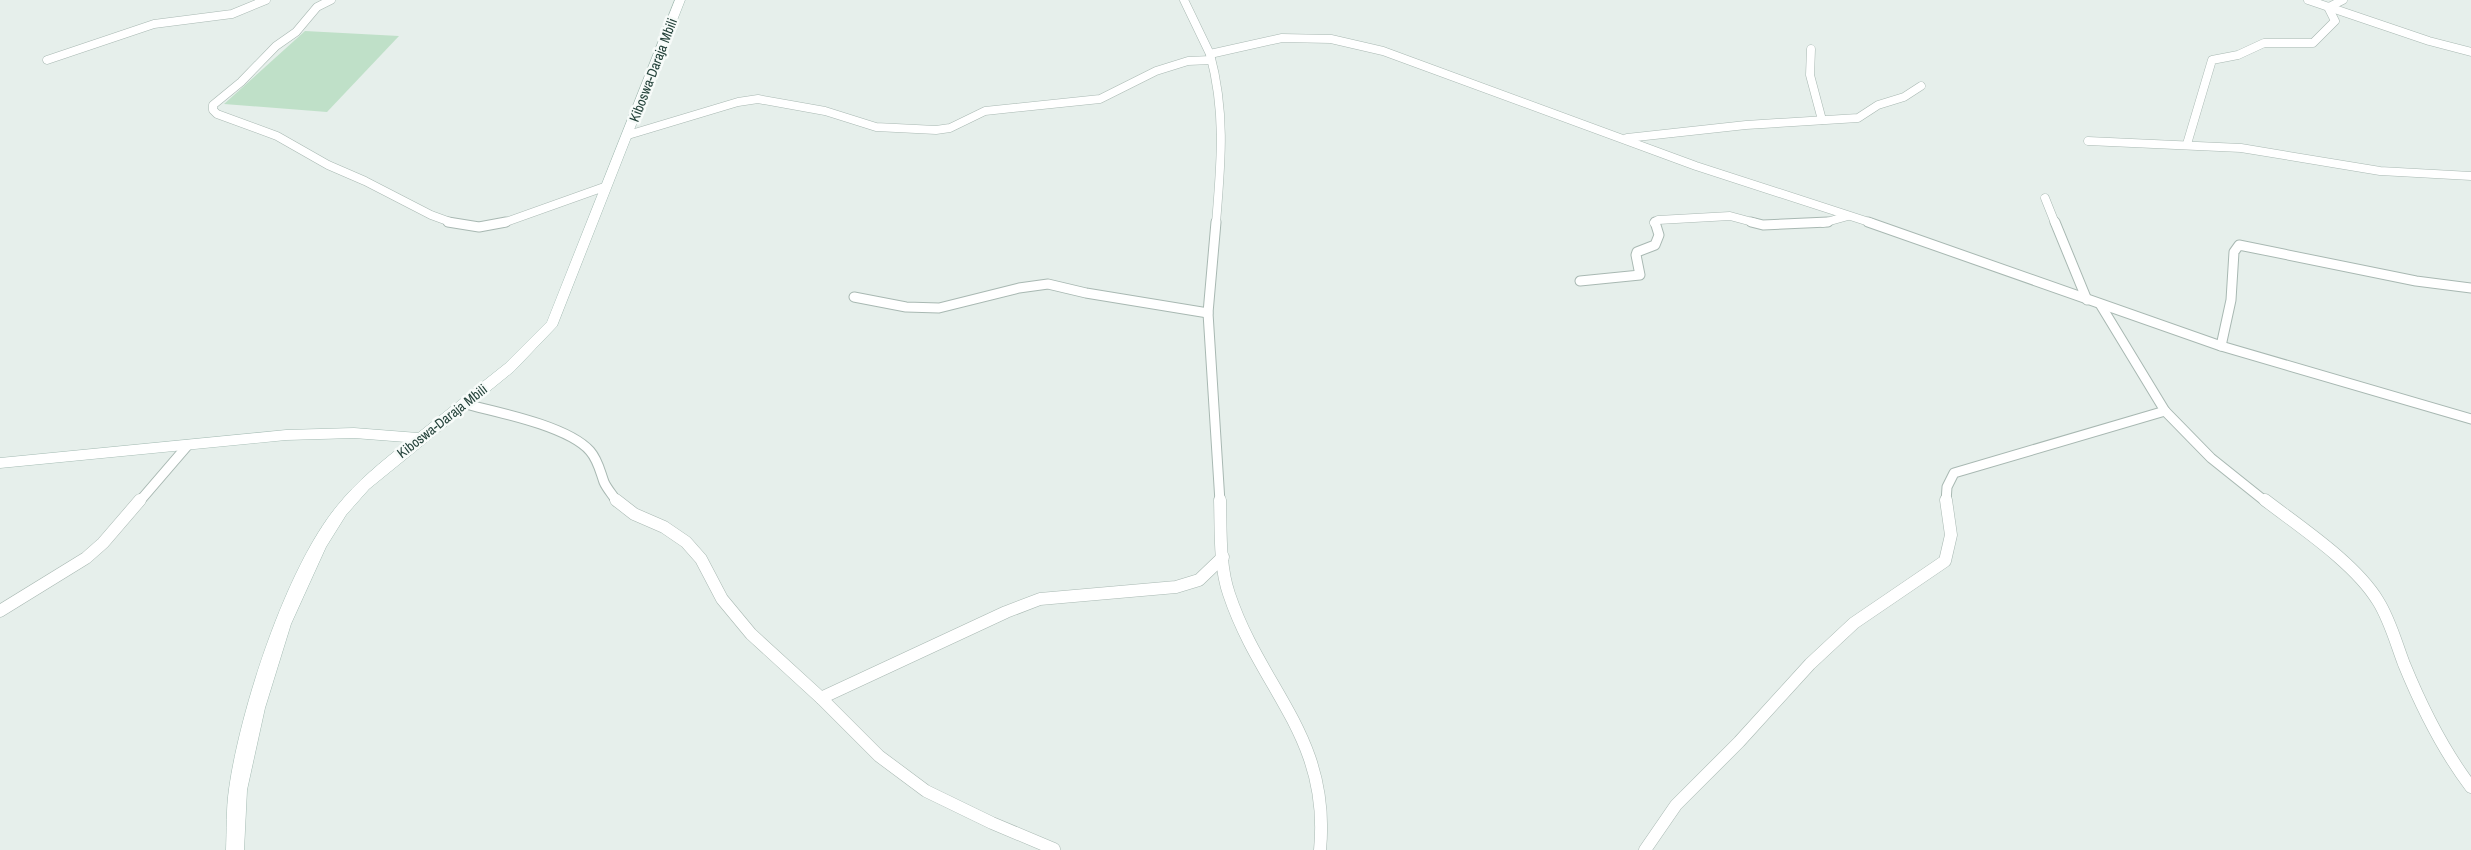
<svg xmlns="http://www.w3.org/2000/svg" width="2471" height="850" font-family="'Archivo Narrow',sans-serif">
	<style>
		.green { fill: #bfe0c8 }
		.lines { fill: none; stroke-linecap: round; stroke-linejoin: round }
		.minor-far2-casing { stroke: #a8b8b2; stroke-width: 9 }
		.minor-far1-casing { stroke: #a8b8b2; stroke-width: 11 }
		.minor-casing { stroke: #a8b8b2; stroke-width: 13 }
		.secondary-casing { stroke: #a4bbb3; stroke-width: 1 }
		.minor-far2 { stroke: #fff; stroke-width: 8 }
		.minor-far1 { stroke: #fff; stroke-width: 9 }
		.minor { stroke: #fff; stroke-width: 12 }
		.secondary { fill: #fff; fill-rule: evenodd }
		.labels { text-anchor: middle; stroke-width: 5; stroke-linejoin: round; paint-order: stroke }
		.street-label { font-size: 14px; fill: #24423a; stroke: #f7fbf9 }
	</style>
	<rect width="100%" height="100%" fill="#e6efeb"/>
	<polygon class="green" points="305,31 399,36 327,112 224,104"/>
	<g class="lines">
		<defs>
			<g id="minor-far2">
				<polyline points="331,0 317,7 296,32 276,46 241,82 213,105 213,110 217,114 277,136 328,165 365,181 431,215 453,223"/>
				<polyline points="1184,0 1210,54 1282,38 1331,39 1383,51 1696,166 1872,223"/>
				<polyline points="2308,0 2429,41 2471,52"/>
				<polyline points="2329,7 2343,0"/>
				<polyline points="1811,49 1810,75 1822,120"/>
				<path d="M1210 54C1226 113 1221 163 1216 223"/>
				<polyline points="47,60 154,24 232,14 266,0"/>
				<polyline points="628,135 738,102 758,99 825,111 876,127 936,130 950,128 985,111 1100,99 1156,71 1188,61 1211,60"/>
				<polyline points="1627,138 1746,125 1858,118 1878,105 1904,97 1921,86"/>
				<polyline points="2088,141 2241,148 2380,171 2471,176"/>
				<polyline points="2187,144 2212,60 2238,55 2264,43 2313,43 2335,21 2328,7"/>
				<polyline points="2045,198 2055,223"/>
				<polyline points="503,223 607,186"/>
				<polyline points="1654,223 1658,220 1730,216 1756,223"/>
				<polyline points="1823,223 1848,216"/>
			</g>
			<g id="minor-far1">
				<polyline points="448,222 479,227 506,222"/>
				<polyline points="1216,222 1208,313 1220,502"/>
				<polyline points="1751,222 1763,225 1828,222"/>
				<polyline points="1868,222 2221,346 2471,419"/>
				<polyline points="2055,222 2087,300"/>
				<polyline points="1580,281 1640,275 1636,255 1637,252 1655,245 1659,235 1655,222"/>
				<polyline points="854,297 906,307 939,308 1019,288 1048,284 1086,293 1208,313"/>
				<polyline points="2100,304 2165,411 2211,458 2266,502"/>
				<polyline points="2221,346 2231,300 2234,252 2239,245 2416,281 2471,288"/>
				<path d="M465 404C497 412 568 426 590 451 598 460 600 471 604 482 607 489 613 495 617 502"/>
				<polyline points="139,502 188,445"/>
				<polyline points="1946,502 1947,487 1954,473 2165,411"/>
			</g>
			<g id="minor">
				<polyline points="616,500 634,514 664,527 686,542 701,559 722,599 751,634 821,698 879,756 926,791 992,823 1054,849"/>
				<path d="M1220 500C1221 530 1219 565 1229 594 1261 690 1331 737 1320 850"/>
				<path d="M2265 500C2300 527 2355 563 2378 601 2390 620 2396 643 2404 664 2422 708 2442 749 2471 787"/>
				<polyline points="0,611 86,558 103,543 140,500"/>
				<polyline points="821,698 1006,612 1040,599 1176,587 1199,580 1223,557"/>
				<polyline points="1645,850 1676,805 1739,742 1810,664 1854,623 1945,561 1951,535 1946,500"/>
			</g>
			<path id="secondary" d="M675 0H685L557 326 514 371 369 489 346 515 326 547 291 624 265 708 247 790 244 850H226C227 830 226 809 229 789 240 710 286 568 337 506 357 481 381 462 406 442L354 438 286 440 0 468V458L286 430 354 428 418 433 505 364 547 322Z"/>
		</defs>
		<use href="#minor-far2" class="minor-far2-casing"/>
		<use href="#minor-far1" class="minor-far1-casing"/>
		<use href="#minor" class="minor-casing"/>
		<use href="#secondary" class="secondary-casing"/>
		<use href="#minor-far2" class="minor-far2"/>
		<use href="#minor-far1" class="minor-far1"/>
		<use href="#minor" class="minor"/>
		<use href="#secondary" class="secondary"/>
	</g>
	<g class="labels">
		<g class="street-label">
			<text transform="translate(653 70) rotate(-69)" y="5">Kiboswa-Daraja Mbili</text>
			<text transform="translate(442 421) rotate(-38)" y="5">Kiboswa-Daraja Mbili</text>
		</g>
	</g>
</svg>
